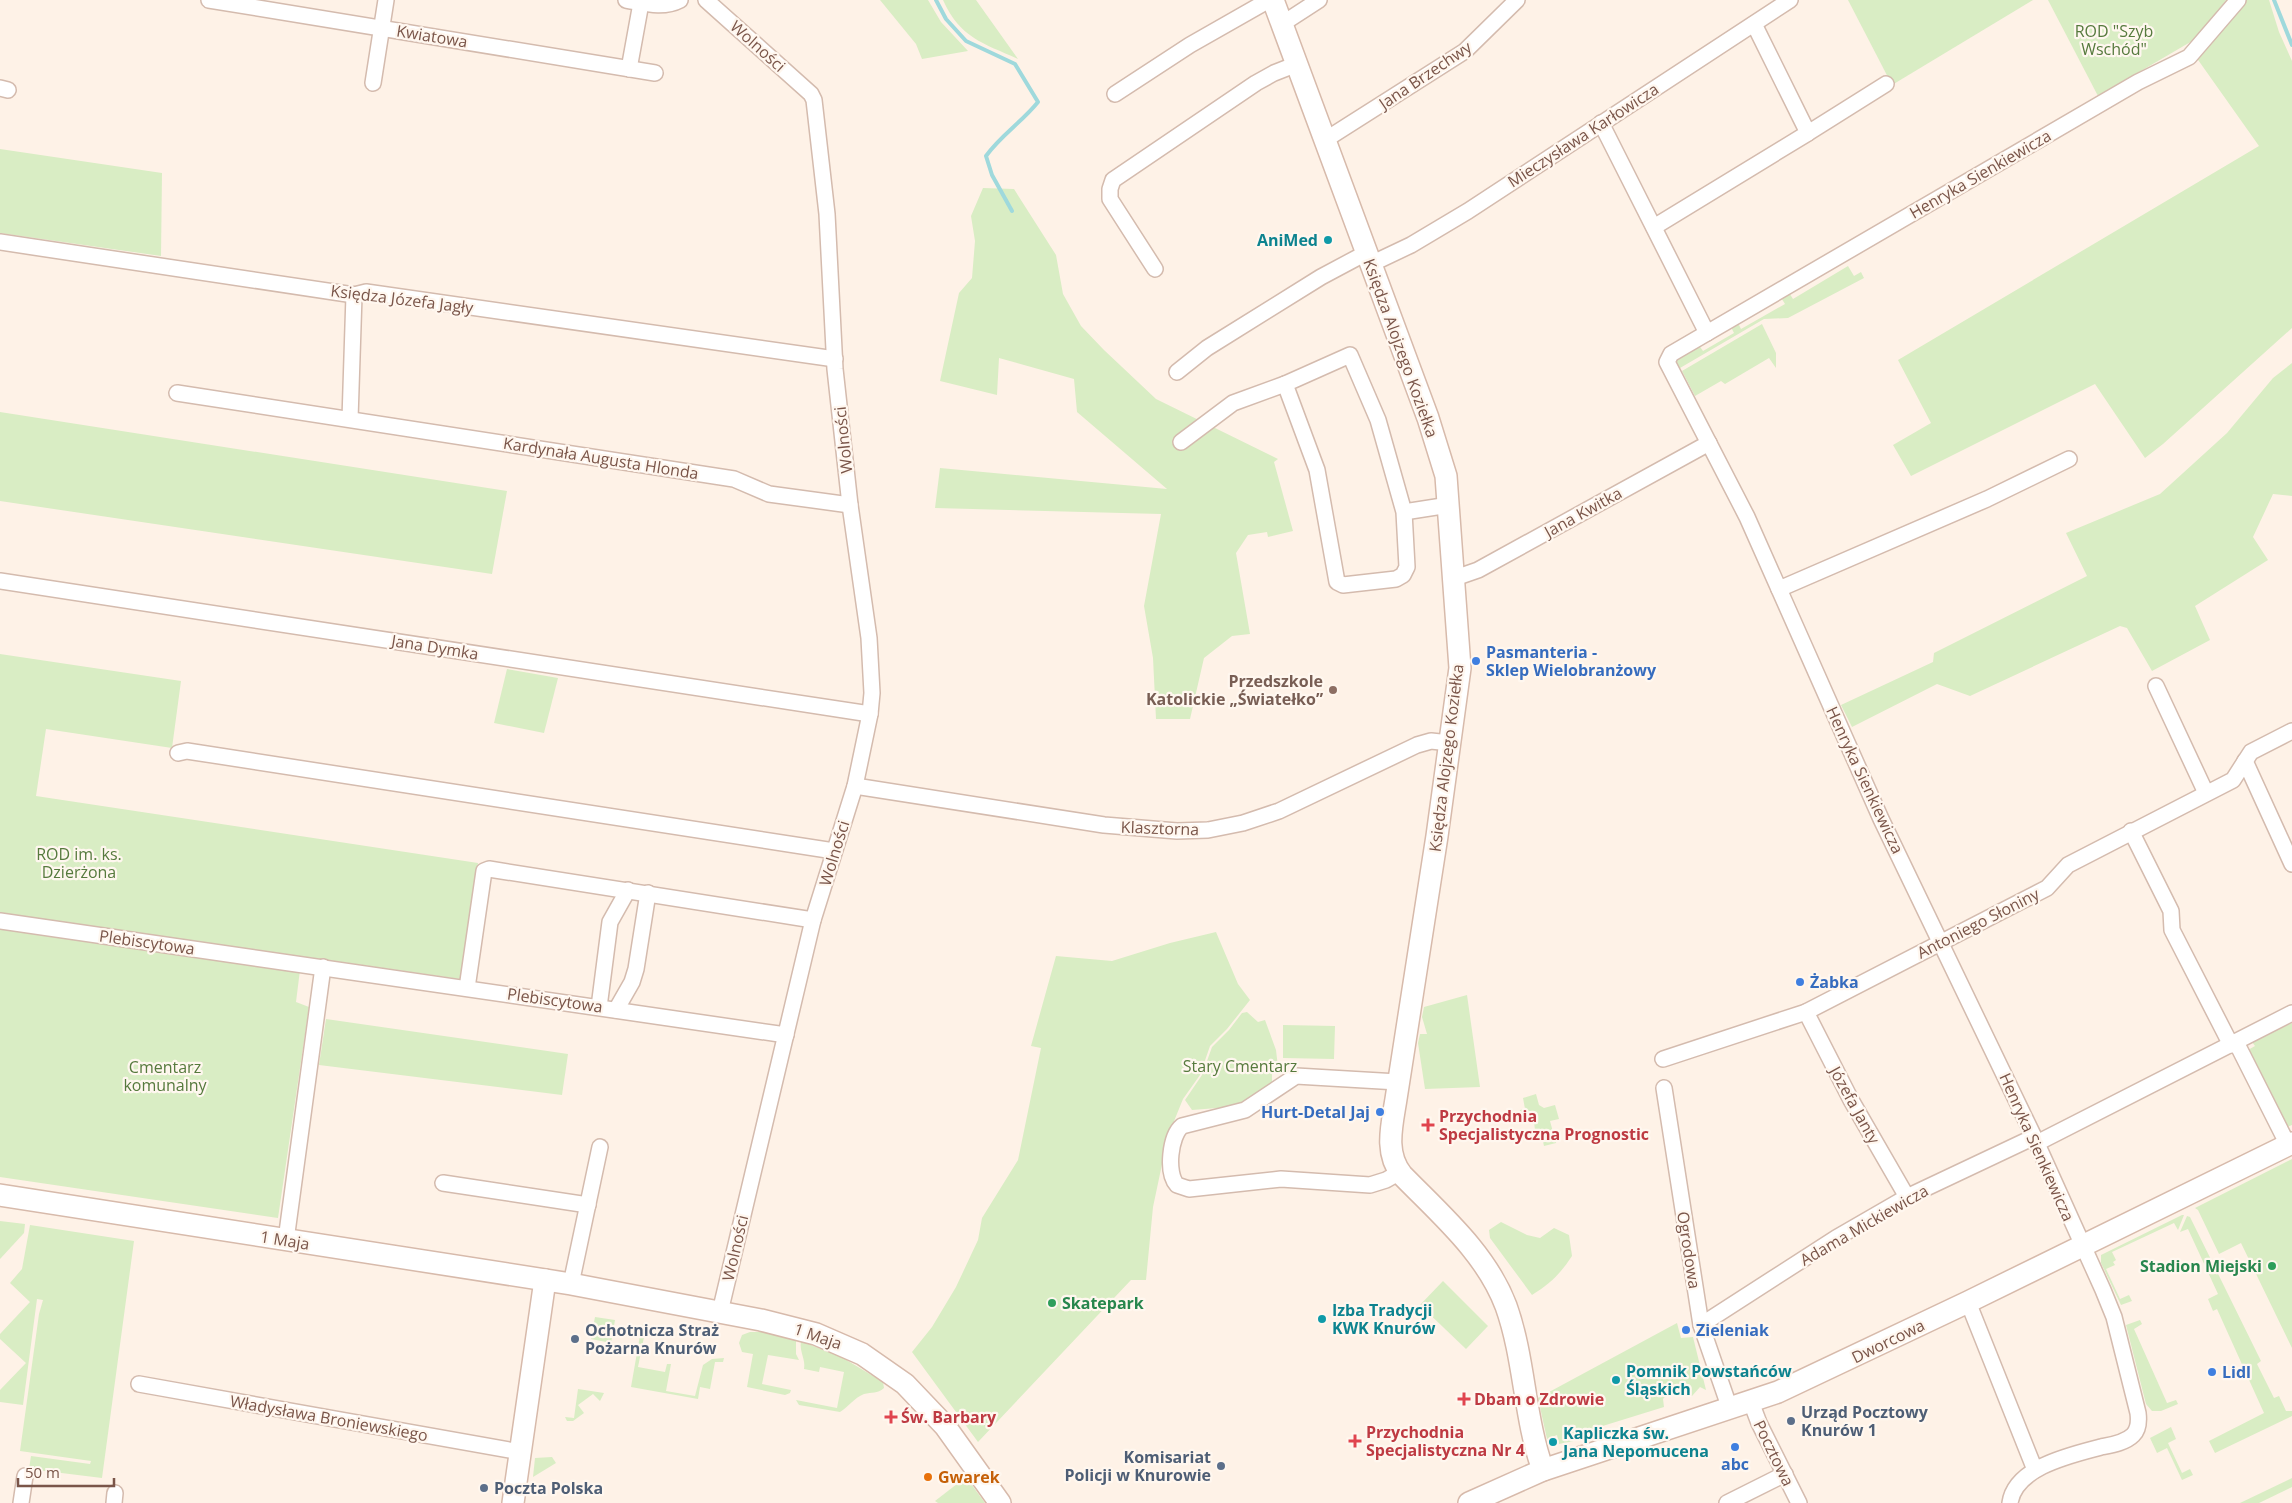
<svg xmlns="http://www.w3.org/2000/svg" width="2292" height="1503" font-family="'Open Sans',sans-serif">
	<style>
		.green { fill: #d9edc4 }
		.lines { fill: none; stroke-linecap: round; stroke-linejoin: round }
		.stream { stroke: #9fd9dc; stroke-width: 4 }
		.street-casing { stroke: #d4bbae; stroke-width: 18 }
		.secondary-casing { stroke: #d7baab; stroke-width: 24 }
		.street { stroke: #fff; stroke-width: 15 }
		.secondary { stroke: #fff; stroke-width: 21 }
		.culture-dot { fill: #0f9aa8; stroke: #fff7ef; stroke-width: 2 }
		.shop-dot { fill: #3f7fe0; stroke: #fff7ef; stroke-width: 2 }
		.education-dot { fill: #8d6e63; stroke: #fff7ef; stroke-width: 2 }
		.health-dot { fill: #e0444e; stroke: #fff7ef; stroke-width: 2 }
		.leisure-dot { fill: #2e9e5b; stroke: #fff7ef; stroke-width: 2 }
		.service-dot { fill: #5c6f8a; stroke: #fff7ef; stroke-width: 2 }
		.food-dot { fill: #e8710a; stroke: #fff7ef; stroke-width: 2 }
		.labels { text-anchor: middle; stroke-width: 4.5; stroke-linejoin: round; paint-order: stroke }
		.park-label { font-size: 16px; fill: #567a3d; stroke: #fff7ef }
		.street-label { font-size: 16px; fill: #7a5549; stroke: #fff7ef }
		.culture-label { font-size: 16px; font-weight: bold; fill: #0d838f; stroke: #fff7ef; text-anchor: start }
		.shop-label { font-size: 16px; font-weight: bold; fill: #366cbe; stroke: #fff7ef; text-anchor: start }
		.education-label { font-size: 16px; font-weight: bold; fill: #785e54; stroke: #fff7ef; text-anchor: end }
		.health-label { font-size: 16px; font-weight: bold; fill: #be3a42; stroke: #fff7ef; text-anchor: start }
		.leisure-label { font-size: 16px; font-weight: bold; fill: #27864d; stroke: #fff7ef; text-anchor: end }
		.service-label { font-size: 16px; font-weight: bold; fill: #4e5e75; stroke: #fff7ef; text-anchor: start }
		.food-label { font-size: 16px; font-weight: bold; fill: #c56008; stroke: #fff7ef; text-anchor: start }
	</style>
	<rect width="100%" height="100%" fill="#fef2e7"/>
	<g class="green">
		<polygon points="880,0 928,0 941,22 968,51 922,59 916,44"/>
		<path d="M943 0H976L1018 59C983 43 960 38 943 0Z"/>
		<polygon points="1848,0 2033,0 1892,85"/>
		<polygon points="2048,0 2226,0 2199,37 2098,96"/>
		<polygon points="2244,0 2269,0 2279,32 2292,61 2292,328 2163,444 2145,458 2095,384 1911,476 1893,445 1931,423 1898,360 2259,146 2196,57"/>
		<polygon points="0,149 162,173 161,256 0,233"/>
		<polygon points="983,188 1014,189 1056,255 1063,294 1081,326 1104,350 1156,399 1278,459 1274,462 1293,531 1268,537 1267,532 1248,535 1236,553 1250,634 1232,636 1204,658 1190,719 1156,719 1153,658 1144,606 1161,514 935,508 940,468 1167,489 1077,412 1074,379 999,358 997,395 940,381 959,293 972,278 975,241 971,216"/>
		<polygon points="1848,266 1854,276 1861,272 1864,278 1788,318 1764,319 1680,368 1675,360 1698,344 1703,351 1734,333 1730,325 1737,321 1741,329 1785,304 1780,296 1788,291 1793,299"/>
		<polygon points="1762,324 1776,353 1776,368 1769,358 1725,384 1721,381 1695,396 1682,371"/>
		<polygon points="2292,363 2292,496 2273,494 2253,537 2268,560 2195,606 2210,640 2152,671 2127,628 2120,626 1970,696 1937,684 1852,727 1841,705 1933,662 1934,653 2087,576 2066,533 2160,494 2227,433 2273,378"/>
		<polygon points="0,412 507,491 492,574 0,501"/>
		<polygon points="0,654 181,681 172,748 46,729 36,796 478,863 460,979 0,913"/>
		<polygon points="507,669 558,678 544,733 494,723"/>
		<polygon points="0,926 300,970 296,1002 309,1007 278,1218 0,1177"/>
		<polygon points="1216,932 1238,984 1250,1000 1227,1029 1210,1046 1200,1075 1183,1099 1168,1136 1153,1207 1146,1280 1131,1280 978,1442 912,1352 932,1327 956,1287 978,1240 982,1218 1018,1160 1041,1048 1031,1046 1056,956 1112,961 1170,943"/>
		<polygon points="1467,995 1480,1087 1425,1089 1418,1043 1420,1034 1427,1034 1422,1017 1424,1007"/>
		<polygon points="1247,1012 1258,1022 1265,1020 1276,1050 1278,1067 1272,1068 1272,1084 1244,1104 1230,1107 1192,1110 1185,1100 1202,1075 1212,1047 1229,1030 1242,1013"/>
		<polygon points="326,1019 568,1054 562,1095 319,1065"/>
		<polygon points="2292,1023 2292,1125 2287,1127 2248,1050 2255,1046 2252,1042"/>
		<polygon points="1283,1025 1335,1026 1334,1059 1283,1058"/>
		<polygon points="1536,1094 1539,1105 1544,1108 1555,1105 1559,1119 1550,1121 1556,1143 1544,1146 1540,1129 1535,1130 1534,1122 1528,1123 1527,1119 1523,1120 1520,1110 1525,1109 1523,1098"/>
		<polygon points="2292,1159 2292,1348 2241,1243 2219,1254 2198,1210 2195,1208"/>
		<polygon points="2182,1215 2184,1215 2178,1230 2174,1223 2112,1252 2116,1260 2113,1262 2115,1265 2106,1269 2120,1299 2129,1295 2132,1301 2121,1305 2101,1263 2101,1255"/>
		<polygon points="2187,1216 2190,1217 2261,1361 2257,1364 2274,1398 2279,1396 2286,1411 2292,1411 2292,1416 2215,1453 2209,1441 2264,1413 2217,1309 2213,1311 2208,1299 2218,1294 2188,1229 2180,1232"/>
		<polygon points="0,1221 25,1224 24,1233 0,1259"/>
		<path d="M1501 1222 1527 1235 1540 1238 1554 1228 1569 1235 1572 1256C1561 1273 1550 1284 1532 1295L1490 1238 1489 1230Z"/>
		<polygon points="30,1225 134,1241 102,1478 29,1469 31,1456 90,1464 91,1461 20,1451 39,1314 43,1300 37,1299 23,1405 0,1402 0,1390 26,1363 0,1339 0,1334 30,1302 10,1283 22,1269"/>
		<polygon points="1443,1281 1488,1326 1466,1349 1420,1305"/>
		<polygon points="595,1317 615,1320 611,1343 591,1339"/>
		<polygon points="2140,1320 2142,1324 2134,1329 2167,1403 2176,1400 2178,1404 2161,1411 2152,1411 2146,1404 2126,1325"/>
		<path d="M1677 1323 1681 1338 1693 1337 1706 1390 1700 1387 1692 1396C1681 1393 1672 1389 1663 1399L1664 1407 1580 1433 1574 1441 1559 1444 1557 1435 1547 1439 1538 1398Z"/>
		<polygon points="642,1324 645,1332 638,1367 665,1372 667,1364 671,1364 666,1391 695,1396 703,1365 712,1359 724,1358 723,1362 715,1362 710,1389 700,1387 698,1399 631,1387"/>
		<polygon points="750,1332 768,1332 796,1340 796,1354 799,1360 768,1355 762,1384 791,1390 790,1393 785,1395 747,1387 753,1354 742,1352 739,1343 742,1335"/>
		<path d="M801 1341 843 1358 883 1382 884 1388C877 1394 872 1392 864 1394 854 1398 848 1407 840 1412L799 1405 796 1400 837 1408 844 1372 820 1367 819 1372 804 1369C806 1359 799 1352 801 1341Z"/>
		<polygon points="578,1389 604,1393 600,1401 593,1394 578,1405 584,1413 573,1421 567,1421 565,1417 574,1418"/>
		<polygon points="2171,1427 2176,1439 2168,1443 2182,1473 2190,1469 2193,1475 2182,1480 2167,1448 2157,1453 2150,1438"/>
		<polygon points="552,1457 556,1463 533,1477 535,1458"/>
		<polygon points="966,1477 985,1503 938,1503 935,1501"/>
		<polygon points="2292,1478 2292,1487 2259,1503 2240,1503"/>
	</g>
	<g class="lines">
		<g class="stream">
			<path d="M936 0 946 19 966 41 1015 64 1038 102C1022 122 1001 135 986 156L992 175 1012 211"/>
			<polyline points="2274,0 2292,45"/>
		</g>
		<defs>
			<g id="street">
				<polyline points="209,0 655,73"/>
				<path d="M626 0C644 3 663 9 680 0"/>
				<polyline points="706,0 811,94 814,100 827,214 835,369 850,505 869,638 872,693 870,714 855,786 813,920 720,1312"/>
				<polyline points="1282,24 1319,0"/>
				<polyline points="629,69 641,3"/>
				<polyline points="373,83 386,0"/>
				<polyline points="0,88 8,90"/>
				<polyline points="1115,94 1190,45 1269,0"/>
				<polyline points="1601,123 1707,333"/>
				<polyline points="1808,133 1886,84"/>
				<polyline points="1325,140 1465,51 1517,0"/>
				<polyline points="1654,227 1808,133 1754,24"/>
				<polyline points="0,242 354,295 366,292 835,359"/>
				<polyline points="1371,264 1411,245 1468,211 1790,0"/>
				<polyline points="1155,269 1110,199 1110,189 1113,180 1256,83 1274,73 1297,64"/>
				<polyline points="1177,372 1207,348 1321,277 1366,253"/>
				<polyline points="177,393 734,479 769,494 850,505"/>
				<polyline points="350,419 354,295"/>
				<polyline points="1181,442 1233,403 1285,384"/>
				<polyline points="1404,512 1407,567 1403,575 1396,579 1343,585 1337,582 1317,470 1285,384 1350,355 1378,420 1404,512 1449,505"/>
				<polyline points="1455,578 1478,570 1709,443"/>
				<polyline points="0,581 870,714"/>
				<polyline points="1779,589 1987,499 2069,459"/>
				<polyline points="2156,686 2206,793"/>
				<polyline points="178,753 187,751 834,851"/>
				<polyline points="2245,761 2292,864"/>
				<polyline points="855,786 1104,825 1177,831 1208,830 1243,823 1279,811 1417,745 1431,741 1450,743"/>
				<polyline points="2131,831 2171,911 2172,930 2231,1045"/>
				<polyline points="0,921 786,1035"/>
				<polyline points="467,988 484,871 489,869 813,920"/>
				<polyline points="599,1007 610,922 628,890"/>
				<polyline points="616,1010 632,982 636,969 648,893"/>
				<polyline points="1806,1012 1851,1100 1907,1197"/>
				<polyline points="2236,1042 2288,1145"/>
				<polyline points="1663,1059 1806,1012 2047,888 2068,865 2233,780 2251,752 2292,731"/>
				<path d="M1398 1082 1296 1076 1245 1110 1182 1126C1170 1136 1166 1173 1177 1185L1189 1189 1281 1179 1370 1185 1386 1180 1400 1172"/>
				<polyline points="1664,1088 1701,1325 1730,1409"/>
				<polyline points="2037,1143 2292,1013"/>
				<polyline points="443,1183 588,1205"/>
				<polyline points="286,1240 323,967"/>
				<polyline points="571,1284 600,1147"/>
				<polyline points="1968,1302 2035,1470"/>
				<polyline points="1701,1325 1836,1238 1907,1197 2034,1137"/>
				<polyline points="139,1384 520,1452"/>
				<polyline points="1751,1402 1759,1423 1799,1503"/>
				<polyline points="21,1503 25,1476"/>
				<polyline points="114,1503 115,1493"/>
				<polyline points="1727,1503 1785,1474"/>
				<path d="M2010 1503C2015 1467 2071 1455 2101 1447 2111 1445 2125 1443 2133 1435 2139 1429 2139 1421 2138 1413L2114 1317 2103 1290 2034 1137 1881 819 1747 517 1667 362 1671 354 1707 333 2138 82 2189 57 2238 0"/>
			</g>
			<g id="secondary">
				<path d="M1273 0 1428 418 1446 476 1460 668 1437 836 1396 1099C1392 1125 1384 1153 1402 1175 1441 1215 1486 1253 1506 1306 1525 1359 1524 1418 1543 1470"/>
				<polyline points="0,1195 571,1284 761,1320 816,1334 862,1354 905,1384 945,1426 1000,1503"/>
				<polyline points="513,1503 545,1280"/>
				<polyline points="1469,1503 1543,1470 1778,1392 1968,1302 2292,1143"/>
			</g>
		</defs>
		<use href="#street" class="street-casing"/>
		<use href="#secondary" class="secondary-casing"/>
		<use href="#street" class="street"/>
		<use href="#secondary" class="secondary"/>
	</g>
	<g class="culture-dot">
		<circle cx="1328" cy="240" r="5"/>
		<circle cx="1322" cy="1319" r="5"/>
		<circle cx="1616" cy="1380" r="5"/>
		<circle cx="1553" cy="1442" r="5"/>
	</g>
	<g class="shop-dot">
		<circle cx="1476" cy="661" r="5"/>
		<circle cx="1800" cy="982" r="5"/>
		<circle cx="1380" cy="1112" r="5"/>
		<circle cx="1686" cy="1330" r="5"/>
		<circle cx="2212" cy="1372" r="5"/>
		<circle cx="1735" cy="1447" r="5"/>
	</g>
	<circle class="education-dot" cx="1333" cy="690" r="5"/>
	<g class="health-dot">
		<path d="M1425.5 1117.5h5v5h5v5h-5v5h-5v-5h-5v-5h5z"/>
		<path d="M1461.5 1391.5h5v5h5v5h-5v5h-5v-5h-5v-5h5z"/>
		<path d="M888.5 1409.5h5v5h5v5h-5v5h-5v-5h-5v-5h5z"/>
		<path d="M1352.5 1433.5h5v5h5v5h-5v5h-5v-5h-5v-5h5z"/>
	</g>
	<g class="leisure-dot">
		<circle cx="2272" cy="1266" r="5"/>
		<circle cx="1052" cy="1303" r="5"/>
	</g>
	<g class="service-dot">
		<circle cx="575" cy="1339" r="5"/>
		<circle cx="1791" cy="1421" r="5"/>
		<circle cx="1221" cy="1466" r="5"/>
		<circle cx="484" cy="1488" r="5"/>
	</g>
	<circle class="food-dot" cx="928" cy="1477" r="5"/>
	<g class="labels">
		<g class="park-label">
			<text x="2114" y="37">ROD "Szyb<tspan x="2114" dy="18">Wschód"</tspan></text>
			<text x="79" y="860">ROD im. ks.<tspan x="79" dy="18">Dzierżona</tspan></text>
			<text x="1240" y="1072">Stary Cmentarz</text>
			<text x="165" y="1073">Cmentarz<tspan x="165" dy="18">komunalny</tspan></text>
		</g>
		<g class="street-label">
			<text transform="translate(432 36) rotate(9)" y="6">Kwiatowa</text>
			<text transform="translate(758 46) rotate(42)" y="6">Wolności</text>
			<text transform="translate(1425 75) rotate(-34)" y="6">Jana Brzechwy</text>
			<text transform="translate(1583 135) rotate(-33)" y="6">Mieczysława Karłowicza</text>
			<text transform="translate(1980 174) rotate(-30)" y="6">Henryka Sienkiewicza</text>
			<text transform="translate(402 299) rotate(7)" y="6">Księdza Józefa Jagły</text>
			<text transform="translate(1401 348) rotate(70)" y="6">Księdza Alojzego Koziełka</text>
			<text transform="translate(843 440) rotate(-96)" y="6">Wolności</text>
			<text transform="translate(601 458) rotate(9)" y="6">Kardynała Augusta Hlonda</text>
			<text transform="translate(1583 512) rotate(-29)" y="6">Jana Kwitka</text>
			<text transform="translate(435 647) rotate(9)" y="6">Jana Dymka</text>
			<text transform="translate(1446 758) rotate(-83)" y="6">Księdza Alojzego Koziełka</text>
			<text transform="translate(1865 780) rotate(65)" y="6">Henryka Sienkiewicza</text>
			<text transform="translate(1160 828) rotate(2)" y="6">Klasztorna</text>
			<text transform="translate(834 853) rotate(-73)" y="6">Wolności</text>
			<text transform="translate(1978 923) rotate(-27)" y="6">Antoniego Słoniny</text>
			<text transform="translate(147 942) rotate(8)" y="6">Plebiscytowa</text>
			<text transform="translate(555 1000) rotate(8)" y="6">Plebiscytowa</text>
			<text transform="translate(1855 1105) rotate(61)" y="6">Józefa Janty</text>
			<text transform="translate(2037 1147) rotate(66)" y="6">Henryka Sienkiewicza</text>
			<text transform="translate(1864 1225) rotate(-30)" y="6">Adama Mickiewicza</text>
			<text transform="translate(285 1240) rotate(9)" y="6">1 Maja</text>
			<text transform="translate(735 1248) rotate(-77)" y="6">Wolności</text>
			<text transform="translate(1689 1250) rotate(81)" y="6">Ogrodowa</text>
			<text transform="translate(818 1336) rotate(19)" y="6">1 Maja</text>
			<text transform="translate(1888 1341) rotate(-26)" y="6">Dworcowa</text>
			<text transform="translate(329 1418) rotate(10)" y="6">Władysława Broniewskiego</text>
			<text transform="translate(1774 1453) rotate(64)" y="6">Pocztowa</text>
		</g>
		<g class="culture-label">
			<text x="1318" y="246" text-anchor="end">AniMed</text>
			<text x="1332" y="1316">Izba Tradycji<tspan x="1332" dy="18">KWK Knurów</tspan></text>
			<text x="1626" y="1377">Pomnik Powstańców<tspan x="1626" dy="18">Śląskich</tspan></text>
			<text x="1563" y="1439">Kapliczka św.<tspan x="1563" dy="18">Jana Nepomucena</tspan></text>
		</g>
		<g class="shop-label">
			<text x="1486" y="658">Pasmanteria -<tspan x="1486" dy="18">Sklep Wielobranżowy</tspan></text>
			<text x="1810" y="988">Żabka</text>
			<text x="1370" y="1118" text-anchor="end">Hurt-Detal Jaj</text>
			<text x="1696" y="1336">Zieleniak</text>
			<text x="2222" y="1378">Lidl</text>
			<text x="1735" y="1470" text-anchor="middle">abc</text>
		</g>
		<g class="education-label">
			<text x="1323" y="687">Przedszkole<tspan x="1323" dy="18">Katolickie „Światełko”</tspan></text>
		</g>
		<g class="health-label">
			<text x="1439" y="1122">Przychodnia<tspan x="1439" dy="18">Specjalistyczna Prognostic</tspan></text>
			<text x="1474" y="1405">Dbam o Zdrowie</text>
			<text x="901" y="1423">Św. Barbary</text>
			<text x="1366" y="1438">Przychodnia<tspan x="1366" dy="18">Specjalistyczna Nr 4</tspan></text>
		</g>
		<g class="leisure-label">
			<text x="2262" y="1272">Stadion Miejski</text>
			<text x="1062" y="1309" text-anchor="start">Skatepark</text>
		</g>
		<g class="service-label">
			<text x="585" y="1336">Ochotnicza Straż<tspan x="585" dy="18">Pożarna Knurów</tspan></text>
			<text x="1801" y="1418">Urząd Pocztowy<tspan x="1801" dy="18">Knurów 1</tspan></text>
			<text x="1211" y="1463" text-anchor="end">Komisariat<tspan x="1211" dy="18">Policji w Knurowie</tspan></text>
			<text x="494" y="1494">Poczta Polska</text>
		</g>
		<g class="food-label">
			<text x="938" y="1483">Gwarek</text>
		</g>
	</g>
	<path d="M18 1478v8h96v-8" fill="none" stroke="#7a5549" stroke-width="2.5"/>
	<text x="25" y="1478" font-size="15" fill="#7a5549" stroke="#fff7ef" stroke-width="4" paint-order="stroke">50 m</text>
</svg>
